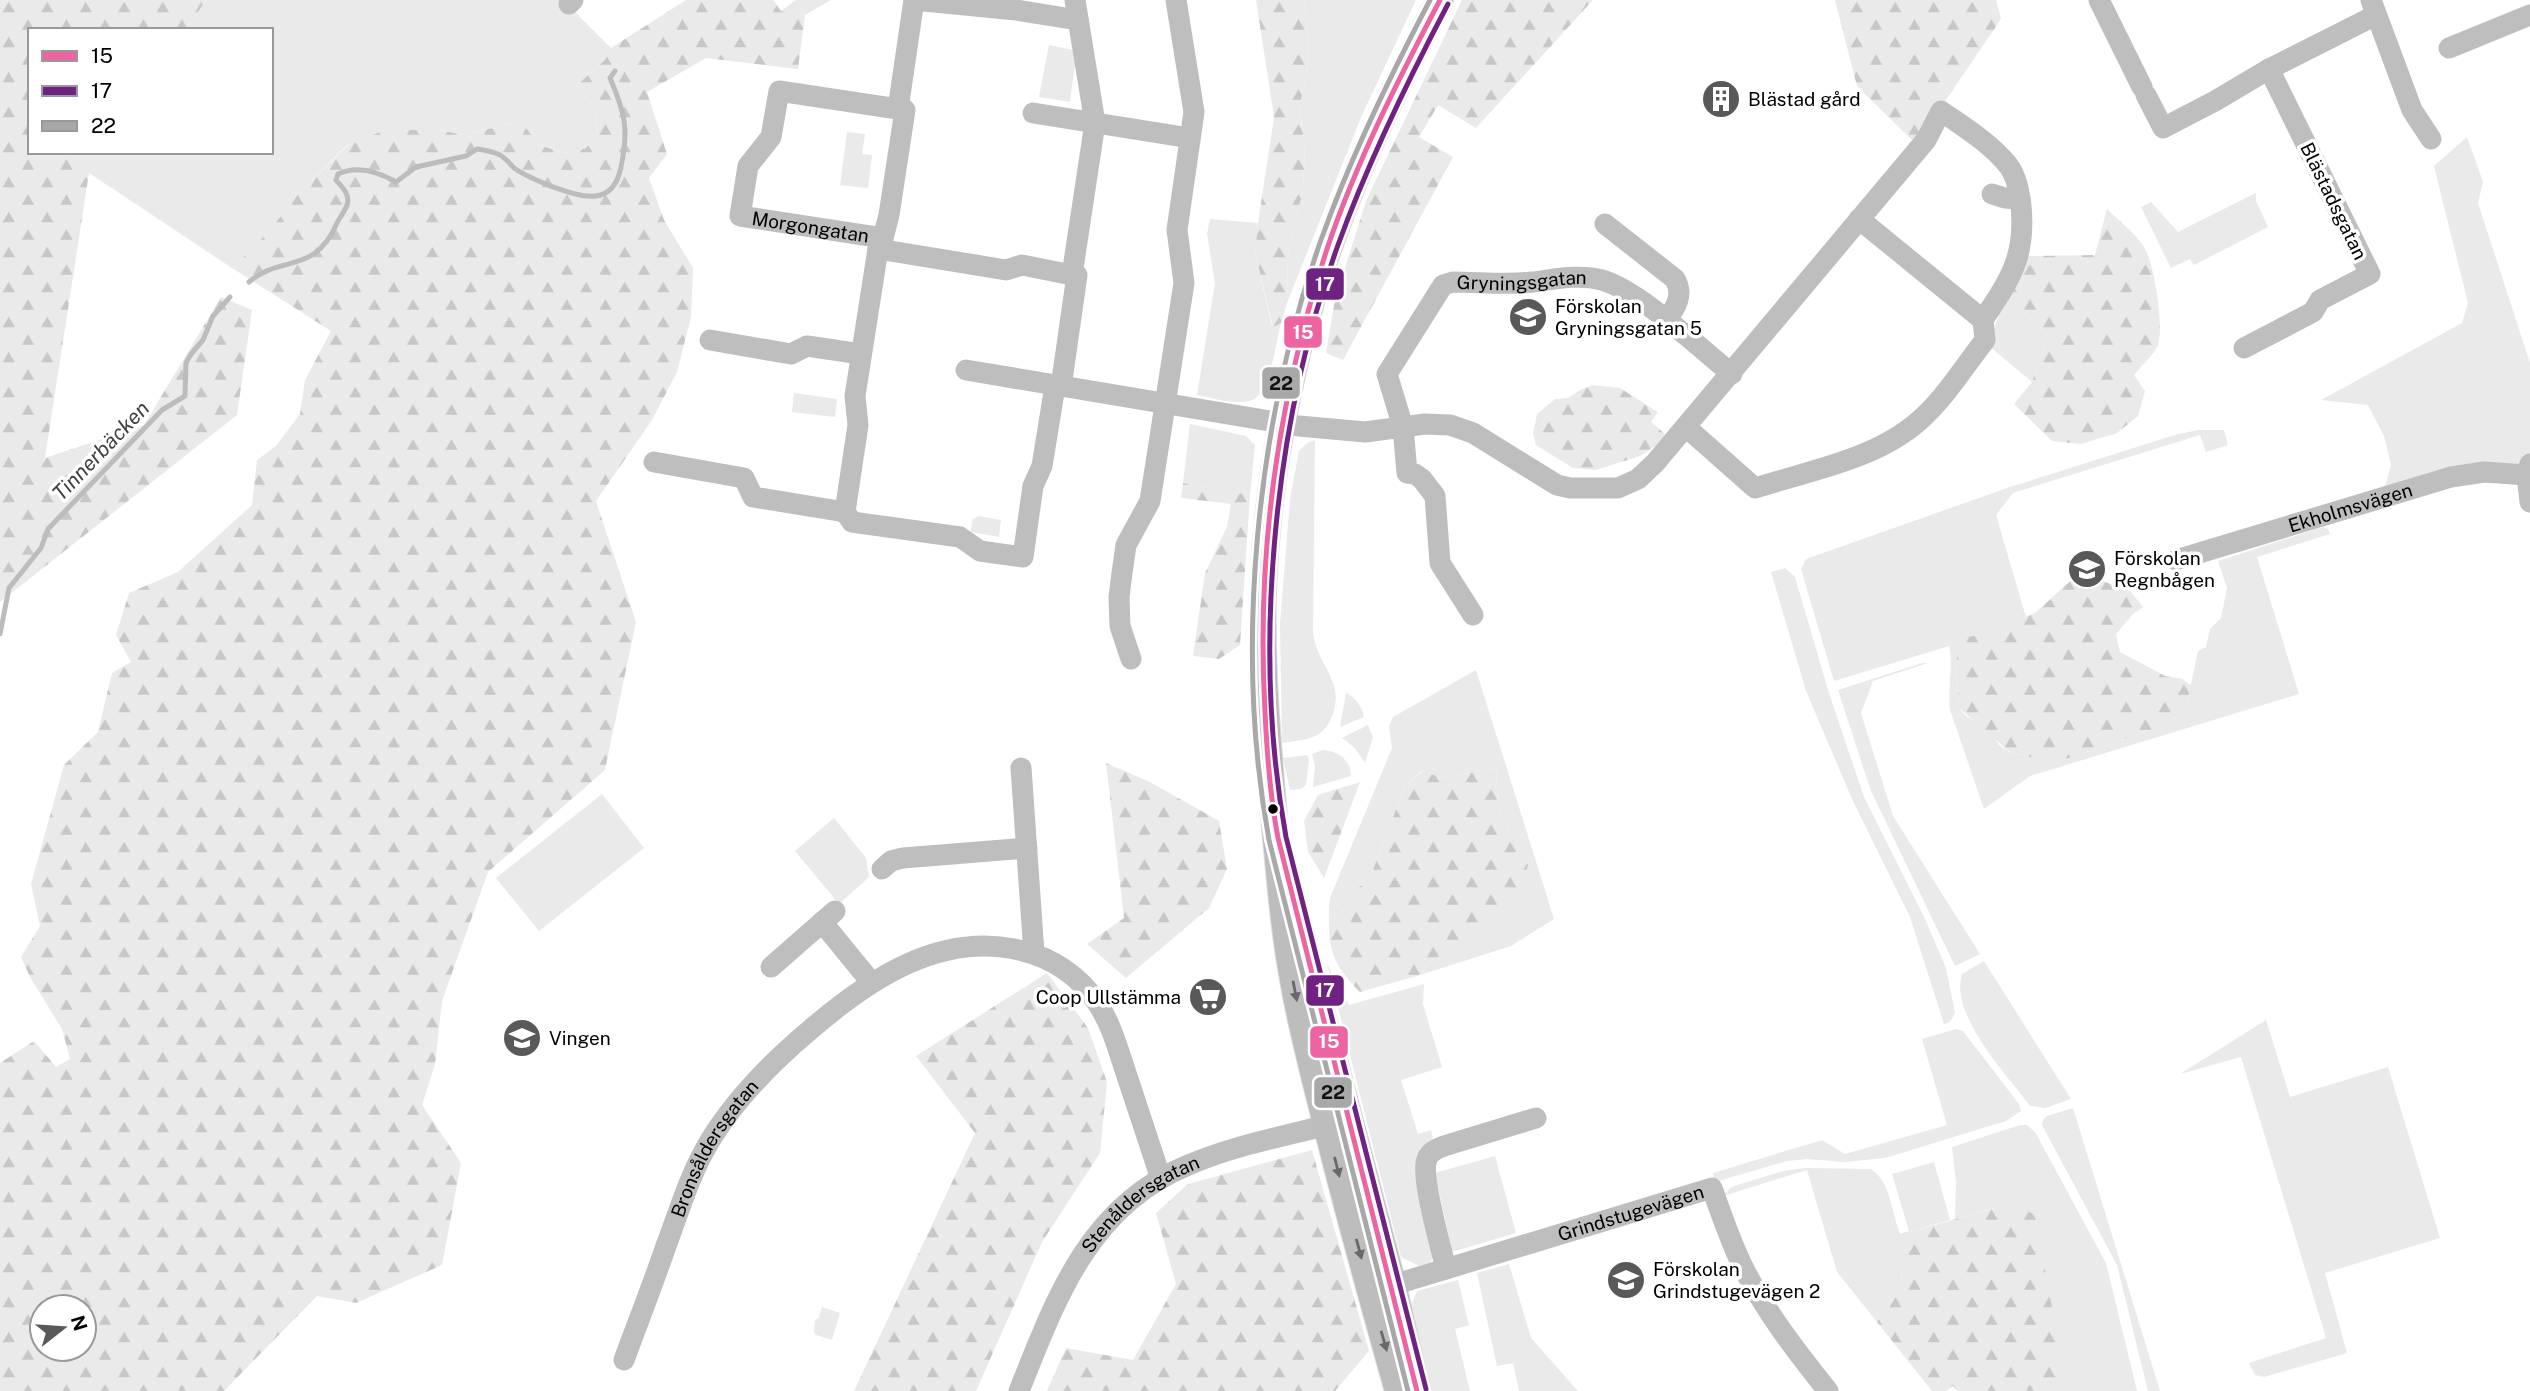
<svg xmlns="http://www.w3.org/2000/svg" width="2530" height="1391" font-family="'Public Sans',sans-serif">
	<style>
		.green { fill: #eaeaea }
		.forest { fill: url(#forest-firs); fill-rule: evenodd }
		.lines { fill: none; stroke-linecap: round; stroke-linejoin: round }
		.stream { stroke: #bcbcbc; stroke-width: 5 }
		.major-casing { stroke: #dbdbdb; stroke-width: 28 }
		.minor { stroke: #bebebe; stroke-width: 21 }
		.major { stroke: #bdbdbd; stroke-width: 26 }
		.bus-1-casing { stroke: #fff; stroke-width: 10 }
		.bus-2-casing { stroke: #fff; stroke-width: 10 }
		.bus-3-casing { stroke: #fff; stroke-width: 10 }
		.bus-1 { stroke: #ec64a1; stroke-width: 5 }
		.bus-2 { stroke: #702283; stroke-width: 5 }
		.bus-3 { stroke: #a8a8a8; stroke-width: 5 }
		.oneway { fill: #686868 }
		.bus-dot { fill: #000; stroke: #fff; stroke-width: 2.5 }
		.labels { text-anchor: middle; stroke-width: 7; stroke-linejoin: round; paint-order: stroke }
		.poi-label { font-size: 19px; fill: #000; stroke: #fff; text-anchor: start }
		.street-label { font-size: 19px; fill: #000; stroke: #fff }
		.water-label { font-size: 21px; font-style: italic; fill: #414141; stroke: #fff }
		.line-badge { stroke: #fff; stroke-width: 2.5 }
		.badge-label { font-size: 19px; text-anchor: middle; font-weight: bold; fill: #fff }
		.pale-badge-label { font-size: 19px; text-anchor: middle; font-weight: bold; fill: #111 }
	</style>
	<defs>
		<pattern id="forest-firs" width="22" height="20" patternUnits="userSpaceOnUse" patternTransform="scale(1.75)"><rect width="22" height="20" fill="#eaeaea"/><path d="M5 1l3.5 6h-7zM16 11l3.5 6h-7z" fill="#c7c7c7"/></pattern>
	</defs>
	<rect width="100%" height="100%" fill="#fff"/>
	<g class="green">
		<polygon points="206,0 563,0 611,48 605,60 576,86 595,108 598,133 586,148 569,154 539,145 521,121 463,135 440,130 347,145 299,193 269,231 232,268 89,173 103,152 271,152 271,30 186,30"/>
		<polygon points="796,0 831,0 805,15 781,11"/>
		<polygon points="1304,0 1416,0 1362,115 1287,303 1288,255 1303,190 1305,147 1299,107 1305,85 1309,48"/>
		<polygon points="1049,45 1073,50 1075,65 1070,102 1039,97"/>
		<polygon points="847,132 865,134 862,154 872,155 868,188 840,185"/>
		<polygon points="2467,137 2483,182 2478,203 2530,363 2530,454 2521,464 2472,463 2385,487 2391,465 2384,436 2368,405 2321,400 2462,323 2468,303 2434,166"/>
		<polygon points="2256,193 2256,201 2268,227 2194,265 2190,259 2171,268 2141,207 2151,202 2178,232"/>
		<path d="M1210 219 1258 223 1255 253 1272 326 1281 323C1276 341 1270 394 1252 400 1235 406 1214 398 1197 395L1215 283 1207 234Z"/>
		<polygon points="2006,296 2048,334 2032,382 1988,345"/>
		<polygon points="794,393 837,399 835,417 792,412"/>
		<polygon points="1190,424 1246,436 1255,445 1250,495 1183,483"/>
		<path d="M2199 430H2224L2228 445 2206 452 2200 435 2013 493 1996 515 2026 617 1982 635 1968 637 1956 664 1959 708 1966 716 1980 724 1993 736 1999 745 2011 753 2043 760H2063L2162 726 2178 716 2187 703 2198 651 2206 647 2210 629 2221 618 2227 588 2218 561 2323 527 2328 529 2330 534 2257 557 2299 694 2030 776 1984 809 1950 710C1947 688 1954 667 1949 646L1834 681 1801 569 1806 559 2010 487 2178 434Z"/>
		<path d="M1315 440 1313 632C1316 655 1326 663 1333 683 1337 693 1336 701 1334 710 1326 739 1309 739 1282 743L1280 624 1290 499 1299 451 1307 443Z"/>
		<polygon points="978,516 1001,520 999,537 971,532 972,520"/>
		<polygon points="1785,568 1795,577 1828,690 1864,797 1925,919 1946,968 1955,1013 1950,1022 1944,1024 1910,917 1852,799 1806,691 1771,572"/>
		<polygon points="1922,663 1928,663 1873,681 1861,713 1893,816 1980,954 1955,966 1871,791 1838,690"/>
		<polygon points="1476,670 1554,919 1511,946 1420,975 1430,961 1459,946 1509,832 1498,805 1496,768 1442,778 1422,771 1405,786 1371,875 1337,911 1329,906 1330,898 1392,748 1389,726 1393,717"/>
		<path d="M1346 693C1354 696 1363 708 1364 717L1340 727Z"/>
		<polygon points="1368,725 1373,737 1365,763 1354,747 1342,738"/>
		<path d="M1323 750C1338 751 1351 760 1351 776L1313 787 1315 766 1312 754Z"/>
		<polygon points="1307,755 1309,759 1306,785 1301,789 1290,790 1283,758"/>
		<polygon points="602,794 644,848 539,931 496,878"/>
		<polygon points="834,818 866,858 869,877 839,904 795,851"/>
		<path d="M1984 961 2071 1099 2045 1108 2030 1106C2007 1075 1949 1014 1962 974Z"/>
		<polygon points="1327,964 1349,1005 1424,984 1423,1004 1442,1067 1401,1080 1418,1134 1431,1130 1433,1138 1425,1145 1434,1256 1430,1263 1419,1266 1401,1257"/>
		<polygon points="2266,1020 2290,1097 2388,1067 2440,1238 2325,1273 2347,1353 2264,1377 2255,1375 2249,1363 2326,1338 2241,1057 2180,1074"/>
		<polygon points="1956,1029 1963,1031 2019,1104 2021,1111 2006,1121 1885,1158 1844,1162 1807,1159 1787,1161 1715,1182 1713,1173 1822,1140 1845,1154 1947,1125 1922,1039"/>
		<polygon points="2073,1108 2160,1391 2148,1391 2117,1265 2042,1125 2043,1120 2047,1116"/>
		<polygon points="2020,1125 2027,1125 2035,1132 2106,1263 2137,1391 2052,1391 2064,1373 2006,1205 1955,1219 1956,1182 1952,1147"/>
		<polygon points="1495,1156 1516,1233 1452,1252 1435,1173"/>
		<path d="M1934 1162 1950 1220 1909 1232 1901 1263 1902 1286 1887 1311 1877 1322 1837 1272 1807 1170 1723 1196 1731 1187 1783 1171 1806 1168 1871 1169C1891 1182 1892 1214 1900 1234L1909 1231 1892 1174Z"/>
		<polygon points="1509,1264 1531,1338 1578,1391 1519,1391 1513,1363 1497,1366 1477,1273"/>
		<polygon points="1458,1280 1469,1325 1455,1329 1470,1391 1429,1391 1410,1308 1417,1291"/>
		<polygon points="822,1307 840,1313 832,1340 816,1335 814,1332 815,1320 819,1318"/>
	</g>
	<g class="forest">
		<polygon points="0,0 206,0 186,30 30,30 30,152 103,152 89,173 45,458 144,425 221,297 252,310 237,415 0,602"/>
		<path d="M686 0H773L781 11 805 15 798 69 706 58 647 92 667 154 649 178 664 220 693 268 691 317 677 372 652 420 596 501 636 622 605 770 488 872 442 1001 435 1064 422 1105 461 1163 442 1265 356 1303 317 1296 224 1391H0V1063L34 1041 56 1067 70 1059 62 1029 30 977 21 957 40 926 31 884 64 765 98 732 112 673 131 662 116 635 129 593 178 572 252 505 257 460 276 446 300 414 305 380 331 331 232 268 269 231 299 193 348 145 385 130H440L463 135 521 121 539 145 568 154 586 148 598 133 595 108 576 86 605 60 611 48ZM42 1307H84V1349H42Z"/>
		<polygon points="1256,0 1304,0 1309,48 1305,85 1299,107 1305,147 1303,190 1288,255 1287,303 1281,323 1273,327 1255,253 1258,223 1274,117"/>
		<polygon points="1462,0 1593,0 1476,128 1438,105 1419,137 1453,157 1343,360 1326,353 1335,300 1366,201"/>
		<polygon points="1835,0 1996,0 2001,19 1916,144 1857,86"/>
		<path d="M2107 209C2120 222 2140 236 2147 253 2155 271 2164 327 2158 345 2154 355 2141 366 2134 375L2145 391 2138 416 2117 433 2081 444 2052 441 2014 404 2032 382 2048 334 2006 296 2026 256 2095 255Z"/>
		<polygon points="1593,385 1620,388 1658,412 1651,422 1665,434 1657,445 1640,456 1596,470 1573,468 1536,445 1533,434 1537,414 1555,399 1568,398 1580,390"/>
		<polygon points="1183,483 1250,495 1240,645 1219,659 1193,656 1205,573 1227,527 1231,504 1181,498"/>
		<polygon points="2077,575 2089,576 2130,591 2143,607 2132,615 2116,634 2120,652 2165,676 2182,679 2191,685 2187,703 2178,716 2162,726 2063,760 2043,760 2011,753 1959,708 1956,664 1959,646 1968,637 1982,634 2035,613"/>
		<polygon points="1106,763 1150,782 1219,821 1227,869 1209,908 1126,978 1087,944 1124,918"/>
		<path d="M1496 768 1498 805 1509 832 1528 865 1521 888 1459 946 1430 961 1420 975 1360 992C1330 962 1328 947 1329 906L1337 910 1371 875 1405 786 1423 771 1442 778Z"/>
		<polygon points="1360,782 1324,878 1308,852 1304,821 1318,795"/>
		<polygon points="1047,973 1088,1028 1107,1082 1100,1153 1042,1242 976,1391 854,1391 975,1133 916,1056"/>
		<polygon points="1312,1150 1369,1351 1335,1391 1047,1391 1066,1348 1133,1360 1176,1284 1156,1213 1188,1184"/>
		<polygon points="2006,1205 2035,1214 2064,1373 2052,1391 1957,1391 1953,1386 1946,1391 1932,1391 1877,1322 1887,1311 1902,1286 1901,1263 1909,1232"/>
	</g>
	<g class="lines">
		<g class="stream">
			<path d="M249 282C281 254 314 276 337 223 342 213 352 204 346 193 344 188 339 184 336 180L338 174C357 165 379 172 396 182L416 167 466 156 477 149C484 150 491 151 498 154 505 157 509 163 514 168 525 176 541 182 553 187 582 197 613 208 621 167 629 129 625 113 610 78L615 71"/>
			<polyline points="0,634 9,588 41,548 48,529 162,410 185,396 186,363 191,354 203,340 213,316 230,297"/>
		</g>
		<defs>
			<g id="major">
				<polyline points="1303,942 1393,1285 1417,1391"/>
				<path d="M1398 1391C1373 1301 1347 1210 1325 1119 1314 1075 1302 1030 1294 985 1284 933 1280 880 1275 828 1268 749 1261 669 1263 590 1266 511 1278 431 1297 354 1327 230 1381 113 1440 0"/>
			</g>
		</defs>
		<use href="#major" class="major-casing"/>
		<g class="minor">
			<polyline points="2099,0 2142,87"/>
			<polyline points="2371,0 2412,110 2431,139"/>
			<polyline points="569,4 573,0"/>
			<polyline points="2449,48 2530,15"/>
			<polyline points="2146,95 2163,128 2215,101 2269,69 2376,15"/>
			<path id="s1" d="M898 109 779 91 771 137 748 166 740 216 883 238 889 215 905 110 898 109 914 0 1016 10 1078 20"/>
			<polyline points="1033,113 1190,138"/>
			<polyline points="1992,194 2005,198 2020,199"/>
			<polyline points="1859,219 1983,320"/>
			<path d="M1605 224 1675 279C1684 295 1676 307 1666 321"/>
			<polyline points="883,238 878,249 1006,270 1022,265 1072,275"/>
			<polyline points="878,249 855,396 858,425 845,512 852,522 960,537 980,551 1023,557 1033,486 1042,466 1055,386"/>
			<polyline points="710,340 791,354 807,346 861,354"/>
			<polyline points="2244,348 2313,312 2320,300 2370,274 2269,69"/>
			<path d="M966 370 1299 426 1365 432 1425 424 1450 425 1473 433 1557 485 1570 488H1618L1638 479 1655 463 1926 140 1941 111C1964 127 1990 143 2008 165 2017 177 2019 191 2021 206 2026 257 2010 279 1983 320L1985 340C1964 367 1945 398 1920 420 1877 459 1809 471 1755 488L1686 427"/>
			<polyline points="1061,387 1077,275 1072,275 1095,123 1075,0"/>
			<polyline points="654,462 744,478 753,497 845,512"/>
			<polyline points="2530,464 2527,475 2530,502"/>
			<path id="s2" d="M2176 560 2451 477 2484 472 2527 475"/>
			<path id="s3" d="M1473 615 1440 563 1435 496 1422 479 1415 474 1407 473 1403 427 1387 374 1443 285 1453 282C1479 282 1507 285 1533 282 1556 279 1579 274 1602 280 1638 290 1701 349 1732 374"/>
			<polyline points="1131,659 1120,626 1119,597 1122,573 1126,545 1150,501 1184,283 1177,230 1194,112 1176,0"/>
			<polyline points="1021,768 1034,953"/>
			<polyline points="882,869 891,861 903,858 1027,848"/>
			<polyline points="822,922 871,982"/>
			<polyline points="771,967 835,911"/>
			<path d="M1446 1269C1441 1247 1420 1176 1427 1159 1430 1151 1437 1149 1444 1146L1536 1118"/>
			<path id="s4" d="M1380 1289 1712 1188C1721 1214 1730 1240 1742 1265 1765 1311 1796 1351 1828 1391"/>
			<path id="s5" d="M624 1360C638 1322 653 1284 666 1246 680 1209 690 1173 711 1139 737 1097 772 1062 810 1030 869 979 942 930 1023 951 1052 958 1079 976 1096 1001 1112 1024 1119 1053 1128 1079 1139 1112 1150 1146 1161 1179"/>
			<path id="s6" d="M1019 1391C1055 1301 1088 1207 1186 1166 1234 1145 1289 1135 1340 1122"/>
		</g>
		<use href="#major" class="major"/>
		<defs>
			<path id="bus-1" d="M1417 1391 1278 838C1270 797 1267 754 1265 712 1256 553 1278 397 1328 246 1357 161 1398 80 1440 0"/>
			<path id="bus-2" d="M1426 1389 1286 837C1252 650 1273 424 1338 245 1368 162 1407 82 1448 4"/>
			<path id="bus-3" d="M1408 1391 1269 840C1234 649 1256 423 1321 240 1350 158 1389 78 1430 0"/>
		</defs>
		<use href="#bus-1" class="bus-1-casing"/>
		<use href="#bus-2" class="bus-2-casing"/>
		<use href="#bus-3" class="bus-3-casing"/>
		<use href="#bus-1" class="bus-1"/>
		<use href="#bus-2" class="bus-2"/>
		<use href="#bus-3" class="bus-3"/>
	</g>
	<defs><path id="oneway-solid" d="M-6-.8H1V-3.2L6.5 0L1 3.2V.8H-6Z" transform="scale(1.75)"/></defs>
	<g class="oneway">
		<use href="#oneway-solid" transform="translate(1295 991) rotate(79)"/>
		<use href="#oneway-solid" transform="translate(1337 1167) rotate(76)"/>
		<use href="#oneway-solid" transform="translate(1359 1249) rotate(75)"/>
		<use href="#oneway-solid" transform="translate(1384 1341) rotate(74)"/>
	</g>
	<defs>
		<symbol id="building-disc" viewBox="-11 -11 22 22"><circle r="9.5" fill="#595959" stroke="#fff"/><path d="M-4-6H4V6H1V3H-1V6H-4ZM-2.5-4.3h1.7v1.8h-1.7ZM.8-4.3h1.7v1.8H.8ZM-2.5-1h1.7V.8h-1.7ZM.8-1h1.7V.8H.8Z" fill="#fff"/></symbol>
		<symbol id="school-disc" viewBox="-11 -11 22 22"><circle r="9.5" fill="#595959" stroke="#fff"/><path d="M0-5L7-2L0 1L-7-2ZM-4 1L0 2.5L4 1V4Q0 6-4 4Z" fill="#fff"/></symbol>
		<symbol id="supermarket-disc" viewBox="-11 -11 22 22"><circle r="9.5" fill="#595959" stroke="#fff"/><path d="M-6-5.5h2.5l.6 2H6L4.5 2H-2.5L-4.4-4H-6ZM-1.5 3.2a1.3 1.3 0 1 0 .1 0ZM3 3.2a1.3 1.3 0 1 0 .1 0Z" fill="#fff"/></symbol>
	</defs>
	<g fill-rule="evenodd">
		<use href="#building-disc" x="1699" y="77" width="44" height="44"/>
		<use href="#school-disc" x="1506" y="295" width="44" height="44"/>
		<use href="#school-disc" x="2065" y="547" width="44" height="44"/>
		<use href="#supermarket-disc" x="1186" y="975" width="44" height="44"/>
		<use href="#school-disc" x="500" y="1016" width="44" height="44"/>
		<use href="#school-disc" x="1604" y="1258" width="44" height="44"/>
	</g>
	<circle class="bus-dot" cx="1273" cy="809" r="6"/>
	<g class="labels">
		<g class="poi-label">
			<text x="1748" y="106">Blästad gård</text>
			<text x="1555" y="313">Förskolan<tspan x="1555" dy="22">Gryningsgatan 5</tspan></text>
			<text x="2114" y="565">Förskolan<tspan x="2114" dy="22">Regnbågen</tspan></text>
			<text x="1181" y="1004" text-anchor="end">Coop Ullstämma</text>
			<text x="549" y="1045">Vingen</text>
			<text x="1653" y="1276">Förskolan<tspan x="1653" dy="22">Grindstugevägen 2</tspan></text>
		</g>
		<g class="street-label">
			<text transform="translate(2334 201) rotate(64)" y="7">Blästadsgatan</text>
			<text dy="7" stroke="none"><textPath href="#s1" startOffset="326">Morgongatan</textPath></text>
			<text dy="7" stroke="none"><textPath href="#s3" startOffset="453">Gryningsgatan</textPath></text>
			<text dy="7" stroke="none"><textPath href="#s2" startOffset="182">Ekholmsvägen</textPath></text>
			<text dy="7" stroke="none"><textPath href="#s5" startOffset="231">Bronsåldersgatan</textPath></text>
			<text dy="7" stroke="none"><textPath href="#s6" startOffset="229">Stenåldersgatan</textPath></text>
			<text dy="7" stroke="none"><textPath href="#s4" startOffset="262">Grindstugevägen</textPath></text>
		</g>
		<g class="water-label">
			<text transform="translate(101 451) rotate(-46)" y="7">Tinnerbäcken</text>
		</g>
	</g>
	<g class="line-badge">
		<rect x="1305" y="267" width="40" height="34" rx="7" fill="#702283"/>
		<rect x="1283" y="315" width="40" height="34" rx="7" fill="#ec64a1"/>
		<rect x="1261" y="366" width="40" height="34" rx="7" fill="#a8a8a8"/>
		<rect x="1305" y="974" width="40" height="33" rx="7" fill="#702283"/>
		<rect x="1309" y="1025" width="40" height="34" rx="7" fill="#ec64a1"/>
		<rect x="1313" y="1076" width="40" height="33" rx="7" fill="#a8a8a8"/>
	</g>
	<g class="badge-label">
		<text x="1325" y="291">17</text>
		<text x="1303" y="339">15</text>
		<text x="1325" y="997">17</text>
		<text x="1329" y="1048">15</text>
	</g>
	<g class="pale-badge-label">
		<text x="1281" y="390">22</text>
		<text x="1333" y="1099">22</text>
	</g>
	<rect x="28" y="28" width="245" height="126" fill="#ffffff" stroke="#999999" stroke-width="2"/>
	<rect x="42" y="51" width="35" height="10" fill="#ec64a1" stroke="#999999" stroke-width="2"/>
	<text x="91" y="63" font-size="21" fill="#000000">15</text>
	<rect x="42" y="86" width="35" height="10" fill="#702283" stroke="#999999" stroke-width="2"/>
	<text x="91" y="98" font-size="21" fill="#000000">17</text>
	<rect x="42" y="121" width="35" height="10" fill="#a8a8a8" stroke="#999999" stroke-width="2"/>
	<text x="91" y="133" font-size="21" fill="#000000">22</text>
	<g transform="translate(63 1328) rotate(73)"><circle r="33" fill="#ffffff" stroke="#999999" stroke-width="2"/>
	<path d="M0-5L12 26L0 18L-12 26Z" fill="#595959"/>
	<text y="-10" font-size="19" font-weight="bold" text-anchor="middle" fill="#000000">N</text>
	</g>
</svg>
